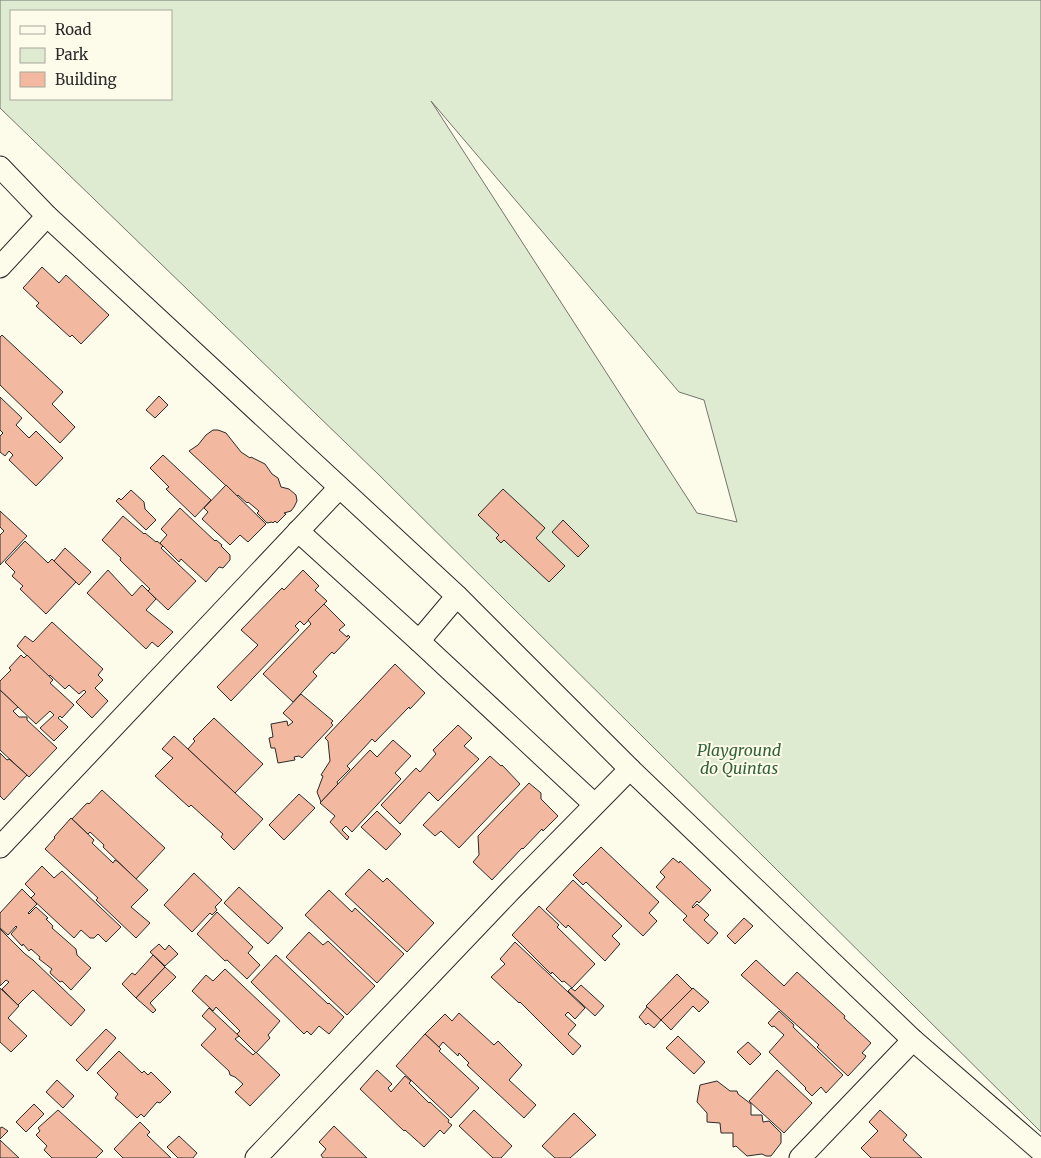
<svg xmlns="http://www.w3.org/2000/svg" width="1041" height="1158" font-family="Merriweather,serif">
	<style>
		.green { fill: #deebd1; stroke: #74746e; fill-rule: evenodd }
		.building { fill: #f2b8a0; stroke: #2b2b2b }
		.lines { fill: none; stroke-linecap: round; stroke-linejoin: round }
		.street-casing { stroke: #2b2b2b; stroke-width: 23 }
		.street { stroke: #fdfbea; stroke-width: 21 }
		.labels { text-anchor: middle; stroke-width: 4; stroke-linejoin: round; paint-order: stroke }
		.park-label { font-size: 16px; font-style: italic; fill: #34623c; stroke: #fdfbea }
	</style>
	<rect width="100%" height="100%" fill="#fdfbea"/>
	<path class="green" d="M0 0H1041V1132L378 474 0 108ZM11 11H171V99H11ZM431 101 679 392 704 400 737 522 697 513Z"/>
	<g class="building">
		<polygon points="42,267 59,283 66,275 109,315 81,344 72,335 70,337 36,306 39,303 23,288"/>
		<polygon points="2,335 63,392 52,404 75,427 60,443 0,385 0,337"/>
		<polygon points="159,396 168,405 155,418 146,410"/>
		<polygon points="0,397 22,418 16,425 29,438 36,431 63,458 36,486 9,460 13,455 9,451 5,456 0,452 0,436 3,433 0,430"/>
		<polygon points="213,430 218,430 226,433 241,452 250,458 251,457 265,464 272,474 278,478 281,487 289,489 296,495 297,501 294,507 291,511 284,513 286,514 277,523 275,521 273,523 272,522 267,523 257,513 259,511 248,502 247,503 238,495 237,496 189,451 198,445 206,435"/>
		<polygon points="163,455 211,500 195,517 166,489 169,487 150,468"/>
		<polygon points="226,485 266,524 248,542 240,535 230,545 202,519 208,512 204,508"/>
		<polygon points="503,489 545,528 536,538 565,566 549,582 504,540 501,543 496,538 499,535 478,515"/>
		<polygon points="131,490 144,502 145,509 156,520 146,530 116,501 119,498 121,500"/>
		<polygon points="180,508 215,541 216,540 222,545 221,546 230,555 230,560 223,568 219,567 206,582 181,559 179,562 160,543 167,535 161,529"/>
		<polygon points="0,511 27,536 0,565 0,535 4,531 0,527"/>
		<polygon points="123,516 144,534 145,533 156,542 157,541 163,546 161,548 196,581 168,610 148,591 150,589 126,566 120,560 121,558 102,540"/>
		<polygon points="563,520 589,546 578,557 552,532"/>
		<polygon points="25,541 48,563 52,559 76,582 46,614 20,589 23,586 12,576 15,572 5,562"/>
		<polygon points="65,548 91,572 79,585 54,561"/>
		<polygon points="108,570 132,596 142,585 156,599 146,610 173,632 158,647 152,642 146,649 87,593"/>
		<polygon points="303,570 319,586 315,590 327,601 304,625 300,621 295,626 299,630 231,701 217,687 258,645 241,630 282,588 284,590"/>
		<polygon points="324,604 345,625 339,630 347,637 348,635 350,637 334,654 332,652 313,672 317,676 293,702 263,674 311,624 308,620"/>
		<polygon points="52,622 103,669 98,675 103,680 95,688 108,701 92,718 76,702 86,692 84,690 79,694 69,685 65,689 50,675 49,677 17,646 25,636 33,642"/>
		<polygon points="21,655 24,658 27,655 53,680 50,683 74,705 62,718 60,716 58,718 68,727 54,741 40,728 54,715 50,711 36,724 0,690 0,681 11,670 9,668"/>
		<polygon points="395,664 425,693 410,709 409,707 375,742 372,739 364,748 347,766 350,769 337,782 338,784 321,802 317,792 323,776 321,775 330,761 328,741 325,738"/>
		<polygon points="0,690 18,707 13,711 19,717 27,717 27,720 57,748 29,777 0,750"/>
		<polygon points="301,694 333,721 331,723 333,725 302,758 299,756 294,757 295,760 278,763 275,748 271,748 269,738 273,737 271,724 287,721 288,726 293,722 283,713"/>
		<polygon points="214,718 263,764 235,793 188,749 195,741 193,739"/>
		<polygon points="458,725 472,738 464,746 479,759 438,801 429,792 400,824 381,805 416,768 420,772 436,754 433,750"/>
		<polygon points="174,736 263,819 234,850 221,837 223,834 191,805 189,807 155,776 173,758 162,749"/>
		<polygon points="393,740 411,756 395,773 401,779 352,832 346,826 342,830 349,837 347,840 330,822 335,816 320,803 370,750 377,757"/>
		<polygon points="0,753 7,760 9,759 27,775 4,800 0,796"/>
		<polygon points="490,756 501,766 502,765 520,784 459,848 441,831 435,836 423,825"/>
		<polygon points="529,783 541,793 541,799 558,816 543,831 542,829 523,849 522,848 492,880 473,862 479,855 478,836"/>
		<polygon points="102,790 165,848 136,879 103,847 104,845 90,832 88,834 72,819 86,804 88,803 89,804"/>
		<polygon points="299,794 315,808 284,840 269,825"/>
		<polygon points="377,811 401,834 386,850 361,827"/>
		<polygon points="71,818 94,840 92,843 113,863 115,860 117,861 148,890 131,907 150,923 136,938 96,900 98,898 45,849 55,838 54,837"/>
		<polygon points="601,847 659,902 649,913 657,921 643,936 586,882 583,885 573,875"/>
		<polygon points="673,858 679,863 680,861 711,890 699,903 697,901 692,907 693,908 697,904 707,913 709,915 704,920 718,933 708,944 683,920 687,916 656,887 665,877 660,872"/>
		<polygon points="42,866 54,878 62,871 121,927 106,942 98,934 94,938 90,938 81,930 74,938 31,898 35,894 25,884"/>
		<polygon points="369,869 383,882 387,878 434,923 407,952 345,894"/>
		<polygon points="194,873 222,900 215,907 217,910 212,915 210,913 192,932 164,905"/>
		<polygon points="573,880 622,926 612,936 620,944 605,961 568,925 566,928 546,909"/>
		<polygon points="239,887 283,928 268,944 224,903"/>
		<polygon points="22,889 37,904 28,913 29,914 36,907 48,918 46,919 53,926 52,928 76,949 77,955 91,968 71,990 62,981 60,982 51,974 50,972 52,969 39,959 40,957 31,949 29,951 23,944 22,946 11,934 17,927 16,926 8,935 0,928 0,913"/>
		<polygon points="329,890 352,912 355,908 404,954 377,983 305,915"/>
		<polygon points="539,906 559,925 557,927 595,964 572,988 564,981 562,982 552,972 551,974 512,935"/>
		<polygon points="217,912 253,947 248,953 260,965 247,979 227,960 225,961 197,934"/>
		<polygon points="744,918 753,926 735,944 727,936"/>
		<polygon points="0,929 25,954 33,960 85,1010 71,1026 33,990 18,1005 2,989 9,982 6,980 0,986"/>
		<polygon points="309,932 323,945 328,941 375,986 347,1015 286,957"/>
		<polygon points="515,942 585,1008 575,1019 568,1012 565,1015 576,1025 568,1034 581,1046 573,1055 520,1002 519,1003 491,977 505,964 500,959"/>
		<polygon points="159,944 165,950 169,945 178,954 165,966 150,952"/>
		<polygon points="153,955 165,967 136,998 122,984 132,973 135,975"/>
		<polygon points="276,955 328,1004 329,1003 344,1017 329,1034 319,1026 311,1035 307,1031 304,1034 251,982"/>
		<polygon points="756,960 784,986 797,972 845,1016 844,1018 871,1043 862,1053 866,1056 864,1059 848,1076 817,1047 819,1045 741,975"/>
		<polygon points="165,967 176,977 150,1003 156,1010 153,1013 136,998"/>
		<polygon points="225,969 280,1021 268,1035 270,1038 256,1053 237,1034 240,1031 216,1007 213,1011 192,991 206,975 213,981"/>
		<polygon points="677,974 692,989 661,1020 646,1006"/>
		<polygon points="581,985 604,1006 595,1016 568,991 571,988 575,991"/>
		<polygon points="0,988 19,1006 8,1018 27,1036 11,1052 0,1042"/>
		<polygon points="693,988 709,1002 699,1012 693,1006 671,1030 661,1020"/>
		<polygon points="647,1007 661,1020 654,1028 648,1023 646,1025 639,1017"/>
		<polygon points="209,1008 239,1036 235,1039 253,1055 256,1052 280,1075 250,1106 235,1092 243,1084 235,1077 230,1075 229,1071 201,1045 216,1029 202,1016"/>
		<polygon points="779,1011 794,1025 793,1027 843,1075 826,1093 821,1087 812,1096 805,1089 806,1088 769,1052 784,1035 774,1026 772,1027 768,1023"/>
		<polygon points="459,1013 494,1045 498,1041 522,1065 509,1080 536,1105 524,1118 467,1065 469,1063 459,1053 458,1056 443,1042 439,1047 425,1034 445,1014 452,1021"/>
		<polygon points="106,1029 116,1038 87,1071 76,1060"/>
		<polygon points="425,1034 441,1049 439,1051 479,1088 451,1118 396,1066"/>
		<polygon points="678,1036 705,1062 694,1074 666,1048"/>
		<polygon points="748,1042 761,1054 750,1065 737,1052"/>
		<polygon points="119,1051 142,1073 144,1071 148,1075 151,1072 171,1092 160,1103 157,1102 144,1117 141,1114 137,1118 121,1103 115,1098 118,1094 97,1073"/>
		<polygon points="377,1070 392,1084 388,1088 391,1092 405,1076 411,1081 409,1083 429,1103 430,1102 449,1120 448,1122 452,1125 444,1134 440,1130 424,1147 405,1130 404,1131 360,1089"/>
		<polygon points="777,1070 812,1103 784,1133 749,1101"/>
		<polygon points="57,1080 74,1096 63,1108 46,1092"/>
		<polygon points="717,1081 730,1091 737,1091 738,1094 751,1104 751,1115 762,1115 763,1122 769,1121 781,1133 781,1143 771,1156 766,1156 762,1154 747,1156 736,1146 733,1147 733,1133 721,1133 720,1123 707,1122 707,1113 697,1102 700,1085"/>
		<polygon points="34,1104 44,1114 26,1132 16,1122"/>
		<polygon points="58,1110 103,1151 96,1158 52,1158 44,1150 47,1146 36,1135 40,1131 38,1128"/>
		<polygon points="474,1110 512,1146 501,1158 493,1158 459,1126"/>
		<polygon points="880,1110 907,1135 903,1140 922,1158 871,1158 861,1148 878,1131 869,1122"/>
		<polygon points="574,1113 596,1135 570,1158 555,1158 542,1146"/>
		<polygon points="140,1122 150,1132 147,1135 171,1158 123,1158 114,1149"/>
		<polygon points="334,1126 367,1158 323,1158 321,1155 326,1149 319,1142"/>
		<polygon points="2,1127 8,1131 0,1139 0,1128"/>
		<polygon points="179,1136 197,1153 193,1158 178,1158 167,1147"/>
		<polygon points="0,1140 19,1158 0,1158"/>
	</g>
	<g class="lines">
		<defs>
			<g id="street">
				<polyline points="0,167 47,216 457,596 630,769 913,1040 1041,1151"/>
				<polyline points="0,267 47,216"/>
				<polyline points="298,531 419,641 594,804"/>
				<polyline points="419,641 457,596"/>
				<polyline points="0,847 339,488"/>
				<polyline points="256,1158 511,890 630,769"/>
				<polyline points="800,1158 913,1040"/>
			</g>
		</defs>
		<use href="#street" class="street-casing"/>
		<use href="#street" class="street"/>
	</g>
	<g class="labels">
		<g class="park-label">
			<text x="739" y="756">Playground<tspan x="739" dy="18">do Quintas</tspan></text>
		</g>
	</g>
	<rect x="10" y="10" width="162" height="90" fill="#fdfbea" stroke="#a9a89e"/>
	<rect x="20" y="26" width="25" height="8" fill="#fdfbea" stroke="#a9a89e"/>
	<text x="55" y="35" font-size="15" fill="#2b2b2b">Road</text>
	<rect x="20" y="48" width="25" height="15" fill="#deebd1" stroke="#a9a89e"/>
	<text x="55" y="60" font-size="15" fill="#2b2b2b">Park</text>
	<rect x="20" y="72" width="25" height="15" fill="#f2b8a0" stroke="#a9a89e"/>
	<text x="55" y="85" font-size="15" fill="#2b2b2b">Building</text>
</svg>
